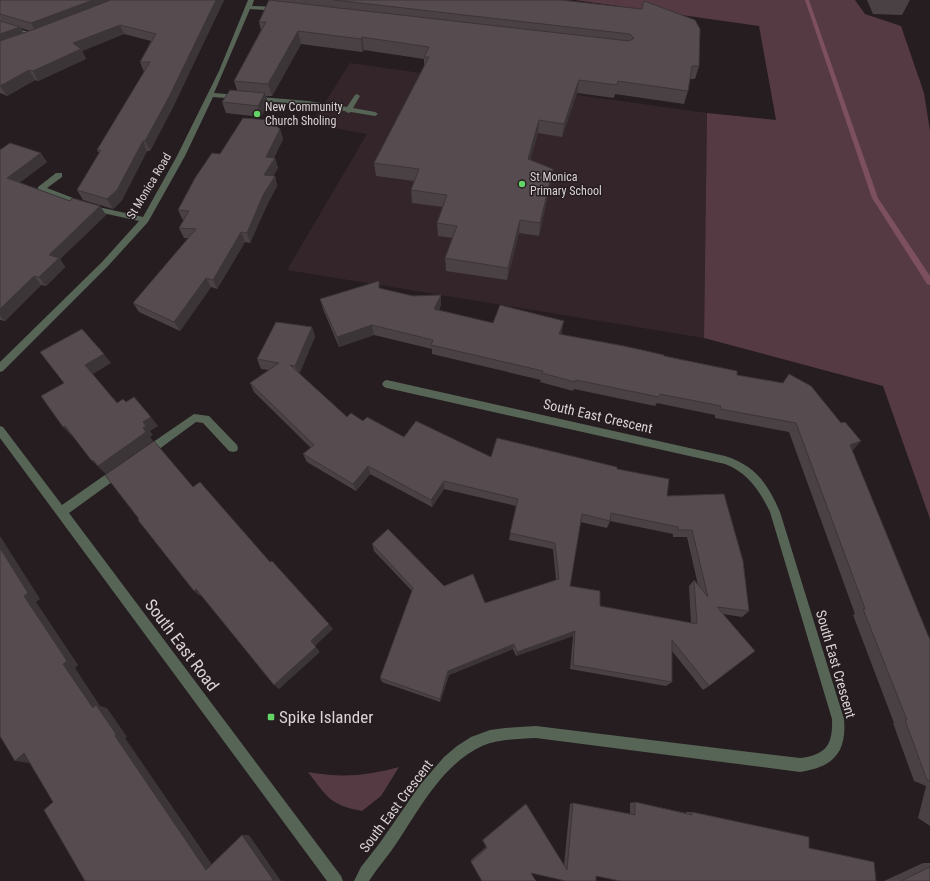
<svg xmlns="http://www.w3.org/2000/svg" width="930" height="881" font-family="'Roboto Condensed',sans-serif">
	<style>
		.built { fill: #34252a }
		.green { fill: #553943 }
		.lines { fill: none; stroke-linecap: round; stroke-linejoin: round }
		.stream { fill: #7d5060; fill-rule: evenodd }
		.minor { fill: #576556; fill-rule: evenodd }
		.wall { fill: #4a4145; fill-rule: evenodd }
		.shaded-wall { fill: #3c3538 }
		.building { fill: #564c50; stroke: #3c3538; fill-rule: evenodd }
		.poi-dot { fill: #64d467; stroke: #261d20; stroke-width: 1.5 }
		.labels { text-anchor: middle; stroke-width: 3; stroke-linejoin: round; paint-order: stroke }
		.far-poi-label { font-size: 12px; fill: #dad4d6; stroke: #261d20; text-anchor: start }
		.far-street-label { font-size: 12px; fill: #dad4d6; stroke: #261d20 }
		.street-label { font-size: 14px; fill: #dad4d6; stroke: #261d20 }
		.near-street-label { font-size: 17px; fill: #dad4d6; stroke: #261d20 }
		.near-poi-label { font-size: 17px; fill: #dad4d6; stroke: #261d20; text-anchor: start }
	</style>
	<rect width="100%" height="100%" fill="#261d20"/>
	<polygon class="built" points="350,63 707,113 704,338 287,270 367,134 311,124"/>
	<g class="green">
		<polygon points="575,0 855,0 865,14 901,26 924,93 930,131 930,519 883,386 704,338 707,113 776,120 759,26"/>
		<path d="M399 767 381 796 362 811C330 805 327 797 308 772 341 778 366 776 399 767Z"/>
	</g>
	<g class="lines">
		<polygon class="stream" points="805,0 809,0 878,198 930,276 930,285 927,284 872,198"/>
		<g class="minor">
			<polygon points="248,0 254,0 252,6 279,7 282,9 279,11 250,9 214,93 308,101 347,107 355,95 357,94 360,96 353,108 375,112 378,114 375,116 351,112 348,113 345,111 308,105 213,97 185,156 148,222 108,266 3,371 0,372 0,362 102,262 139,221 89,210 38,191 38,187 56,173 62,173 62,177 47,188 94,206 143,217 177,156 219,71"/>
			<polygon points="0,24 40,35 41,36 38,38 0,28"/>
			<path d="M387 380 725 456C756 466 767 483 780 512L844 719C847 753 833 767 800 772L536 738C518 739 498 739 482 746 443 764 420 808 398 841 389 855 378 867 369 881H354L361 867 379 844 420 785 444 757 457 746 471 737 490 730 505 728 536 726 800 758C826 755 833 745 832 719L770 512C760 491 747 472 725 464L387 388 384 387 382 384 384 381Z"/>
			<polygon points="194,414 209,416 237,445 238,448 237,451 233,452 229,451 203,423 196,422 151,455 147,456 143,455 142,452 143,449"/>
			<polygon points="0,426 3,427 62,505 115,468 119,466 123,468 124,471 123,474 69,513 341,876 343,881 327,881 0,438"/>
		</g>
	</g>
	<g class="wall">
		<path d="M0 0H224L173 107 150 151H147L122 200 113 209 83 200 77 190 99 153 97 150 144 72 140 62 151 41 124 34 82 51 86 59 38 81 35 80 7 96 0 93ZM21 28 30 31 23 33Z"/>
		<polygon points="269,0 561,0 699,66 695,79 690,79 688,91 684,104 615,94 614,98 577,93 562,137 538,133 530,159 551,181 539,236 519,233 507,280 446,271 445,258 453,238 438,236 437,223 443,207 412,203 411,190 414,181 376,176 374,163 424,66 424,59 364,50 362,52 301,44 272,96 266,96 268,103 261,117 226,113 222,102 237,90 234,81 261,30 259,22"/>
		<polygon points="867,0 910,0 902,15 873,14"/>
		<polygon points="280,129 283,139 274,158 275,158 278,168 273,176 275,176 277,186 267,205 250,243 245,242 217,289 211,287 180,331 139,312 133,303 189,238 184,238 179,228 184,220 183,220 178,210 220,154"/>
		<polygon points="0,150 47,162 19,183 70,201 100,206 106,215 60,259 65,267 46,286 41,285 5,321 0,320"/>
		<polygon points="381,289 413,296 441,295 441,305 439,310 493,323 562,331 561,335 664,356 737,375 853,450 852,450 930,640 930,826 918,818 926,786 914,781 893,723 894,723 853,615 855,614 789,432 715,418 715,415 657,403 655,406 574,389 573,391 540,382 541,380 432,354 432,349 374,335 339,347 323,309 320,299"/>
		<path d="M312 327 315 337 299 373 347 417 363 421 404 437 491 457 617 469 667 496 724 494 749 611 742 617 723 614 709 686 703 690 672 651V682L666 686 570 669 573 636 516 656 513 649 449 675 440 702 382 682 380 678 412 591 374 551 372 544 444 586 485 603 556 580 553 549 509 540 516 506 444 489 432 507 370 474 356 491 307 462 303 454 311 448 254 392 250 383 269 370 261 369 257 359ZM610 521 673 534V537H687L698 585 694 580 689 586 691 623 600 606 570 586 580 522 607 528Z"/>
		<polygon points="635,802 686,813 686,812 692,812 809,837 596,876 531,873 471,862 471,860 486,847 482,840 524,805 526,804 564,865 570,804 573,803 630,814 630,803"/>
		<polygon points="923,863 930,863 930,881 884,881"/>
	</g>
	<g class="shaded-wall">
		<polygon points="93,0 123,0 36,32 31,23"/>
		<polygon points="216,0 224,0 173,107 150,151 145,141"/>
		<polygon points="120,25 124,34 82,51 86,59 38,81 33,71 73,43"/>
		<polygon points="20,27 25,36 0,45 0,34"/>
		<polygon points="298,31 301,44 272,96 268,84"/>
		<polygon points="362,37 364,50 362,52 361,39"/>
		<polygon points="29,70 35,80 7,96 0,86"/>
		<polygon points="579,80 577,93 562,137 564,124"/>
		<polygon points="265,93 268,103 261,117 258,106"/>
		<polygon points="539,120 538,133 527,172 528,159"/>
		<polygon points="280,129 283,139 270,166 275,158 278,168 267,185 264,175 266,157"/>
		<polygon points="143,141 147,151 122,200 113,209 107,199"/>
		<polygon points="41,153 47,162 13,187 7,178"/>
		<polygon points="553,169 551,181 539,236 540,223"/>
		<polygon points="275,176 277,186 267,205 250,243 247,233 263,195"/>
		<polygon points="100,206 106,215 60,259 65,267 46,286 39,277 49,255"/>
		<polygon points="520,220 519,233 507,280 508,268"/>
		<polygon points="241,232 245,242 217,289 213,280"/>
		<polygon points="34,276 41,285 5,321 0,316 0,309"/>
		<polygon points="206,278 211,287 180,331 174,322"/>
		<polygon points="441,295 441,305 435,319 434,309"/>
		<polygon points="564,321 562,331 558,344 559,334"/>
		<polygon points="372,325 374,335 339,347 337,337"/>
		<polygon points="312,327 315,337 299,375 295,366"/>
		<polygon points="104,354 111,363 93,374 85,365"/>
		<polygon points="151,417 158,426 150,431 153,435 150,437 153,441 106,474 92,461 143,428 143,422"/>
		<polygon points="65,426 74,435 72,436 63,427"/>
		<polygon points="861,441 853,450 842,454 850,445"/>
		<polygon points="368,466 370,474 356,491 353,484"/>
		<polygon points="444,481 444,489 432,507 431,500"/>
		<polygon points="0,536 40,599 36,602 78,665 75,668 100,706 107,708 127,737 125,738 215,869 206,870 93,708 63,664 24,596 0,548"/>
		<polygon points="196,589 202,595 200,596 194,591"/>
		<polygon points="329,624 333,629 315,646 311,641"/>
		<polygon points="575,631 573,636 516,656 517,652"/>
		<polygon points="514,644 513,649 449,675 440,702 440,699 448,671"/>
		<polygon points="316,647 320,652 279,689 274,685"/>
		<polygon points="24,753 38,756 29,763 15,761"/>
		<polygon points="242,835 249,835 281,881 274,881"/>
	</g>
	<g class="building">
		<polygon points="0,0 93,0 31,23 0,14"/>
		<polygon points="111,0 216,0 169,97 145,141 143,141 117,190 107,199 77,190 101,150 97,150 150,62 140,62 156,34 120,25 73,43 81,49 33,71 29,70 0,86 0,41 35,29"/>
		<polygon points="269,0 629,41 634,38 630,34 334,0 561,0 642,9 644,1 695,20 700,29 699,66 692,66 688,91 618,81 617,85 579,80 564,124 539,120 528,159 553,169 540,223 520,220 508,268 445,258 457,226 437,223 447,195 411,190 419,169 374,163 429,57 424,57 429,47 362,37 361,39 298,31 268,84 234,81 266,22 259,22"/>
		<polygon points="0,21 20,27 0,34"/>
		<polygon points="230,90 265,93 258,106 222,102"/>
		<polygon points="243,118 269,120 280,129 266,157 275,158 264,175 275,176 263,195 247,233 241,232 213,280 206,278 174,322 133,303 196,229 179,228 189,211 178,210 195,178 212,153 220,154"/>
		<polygon points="10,143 41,153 7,178 70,201 72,198 100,206 49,255 59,258 39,277 34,276 0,309 0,150"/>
		<polygon points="379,281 379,288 413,296 441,295 434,309 493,323 500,305 564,321 559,334 624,346 664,355 664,356 737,371 737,375 783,383 789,374 811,386 841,423 845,422 861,441 850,445 930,640 930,781 927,780 905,720 907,720 863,609 865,609 796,423 720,409 721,406 660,394 659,397 576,380 575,382 542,373 543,371 431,345 433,340 372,325 337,337 320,299"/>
		<path d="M276 322 312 327 295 366 290 365 347 417 351 413 363 421 367 417 404 437 416 421 491 457 497 438 617 467V469L669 479 667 496 724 494 743 561 749 611 717 607 755 651 709 686 672 640V682L573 665 575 631 517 652 514 644 448 671 440 699 380 678 413 588 372 544 388 529 444 586 473 574 485 603 559 579 555 543 510 533 518 499 444 481 431 500 368 466 353 484 303 454 314 445 250 383 279 363 257 359ZM611 513 678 527V530H692L708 597 694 580 697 624 600 606V591L570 586 582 514 610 521Z"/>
		<polygon points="82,329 104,354 85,365 117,403 123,399 126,402 134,397 151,417 143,422 146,426 143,428 146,432 98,466 93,460 92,461 65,426 63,427 41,396 64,383 40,352"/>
		<polygon points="154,441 193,487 200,482 270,562 272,561 329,624 311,641 316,647 274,685 196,589 194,591 138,520 139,519 105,475"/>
		<polygon points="0,548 28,593 24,596 67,661 63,664 93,708 96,705 116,734 115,736 206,870 242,835 274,881 85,881 44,810 53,802 24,753 15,761 0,736"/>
		<polygon points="635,802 692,815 692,812 809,837 809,848 874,862 876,881 620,881 596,876 596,881 566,881 531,873 536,881 482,881 471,862 487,848 483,840 526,804 567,870 573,803 635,815"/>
		<polygon points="930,867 930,881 901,881"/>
	</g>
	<g class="poi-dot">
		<circle cx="257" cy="114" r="4"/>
		<circle cx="522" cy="184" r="4"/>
		<rect x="267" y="713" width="8" height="8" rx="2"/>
	</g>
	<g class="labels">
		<g class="far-poi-label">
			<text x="265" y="111">New Community<tspan x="265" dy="14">Church Sholing</tspan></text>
			<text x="530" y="181">St Monica<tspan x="530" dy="14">Primary School</tspan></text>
		</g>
		<g class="far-street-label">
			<text transform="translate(149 186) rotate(-59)" y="4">St Monica Road</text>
		</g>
		<g class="street-label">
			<text transform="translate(598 416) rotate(13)" y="5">South East Crescent</text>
			<text transform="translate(836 664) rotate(74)" y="5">South East Crescent</text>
			<text transform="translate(396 806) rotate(-53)" y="5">South East Crescent</text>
		</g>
		<g class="near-street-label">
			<text transform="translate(182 645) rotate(53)" y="6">South East Road</text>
		</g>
		<g class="near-poi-label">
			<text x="279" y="723">Spike Islander</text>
		</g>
	</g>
</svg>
